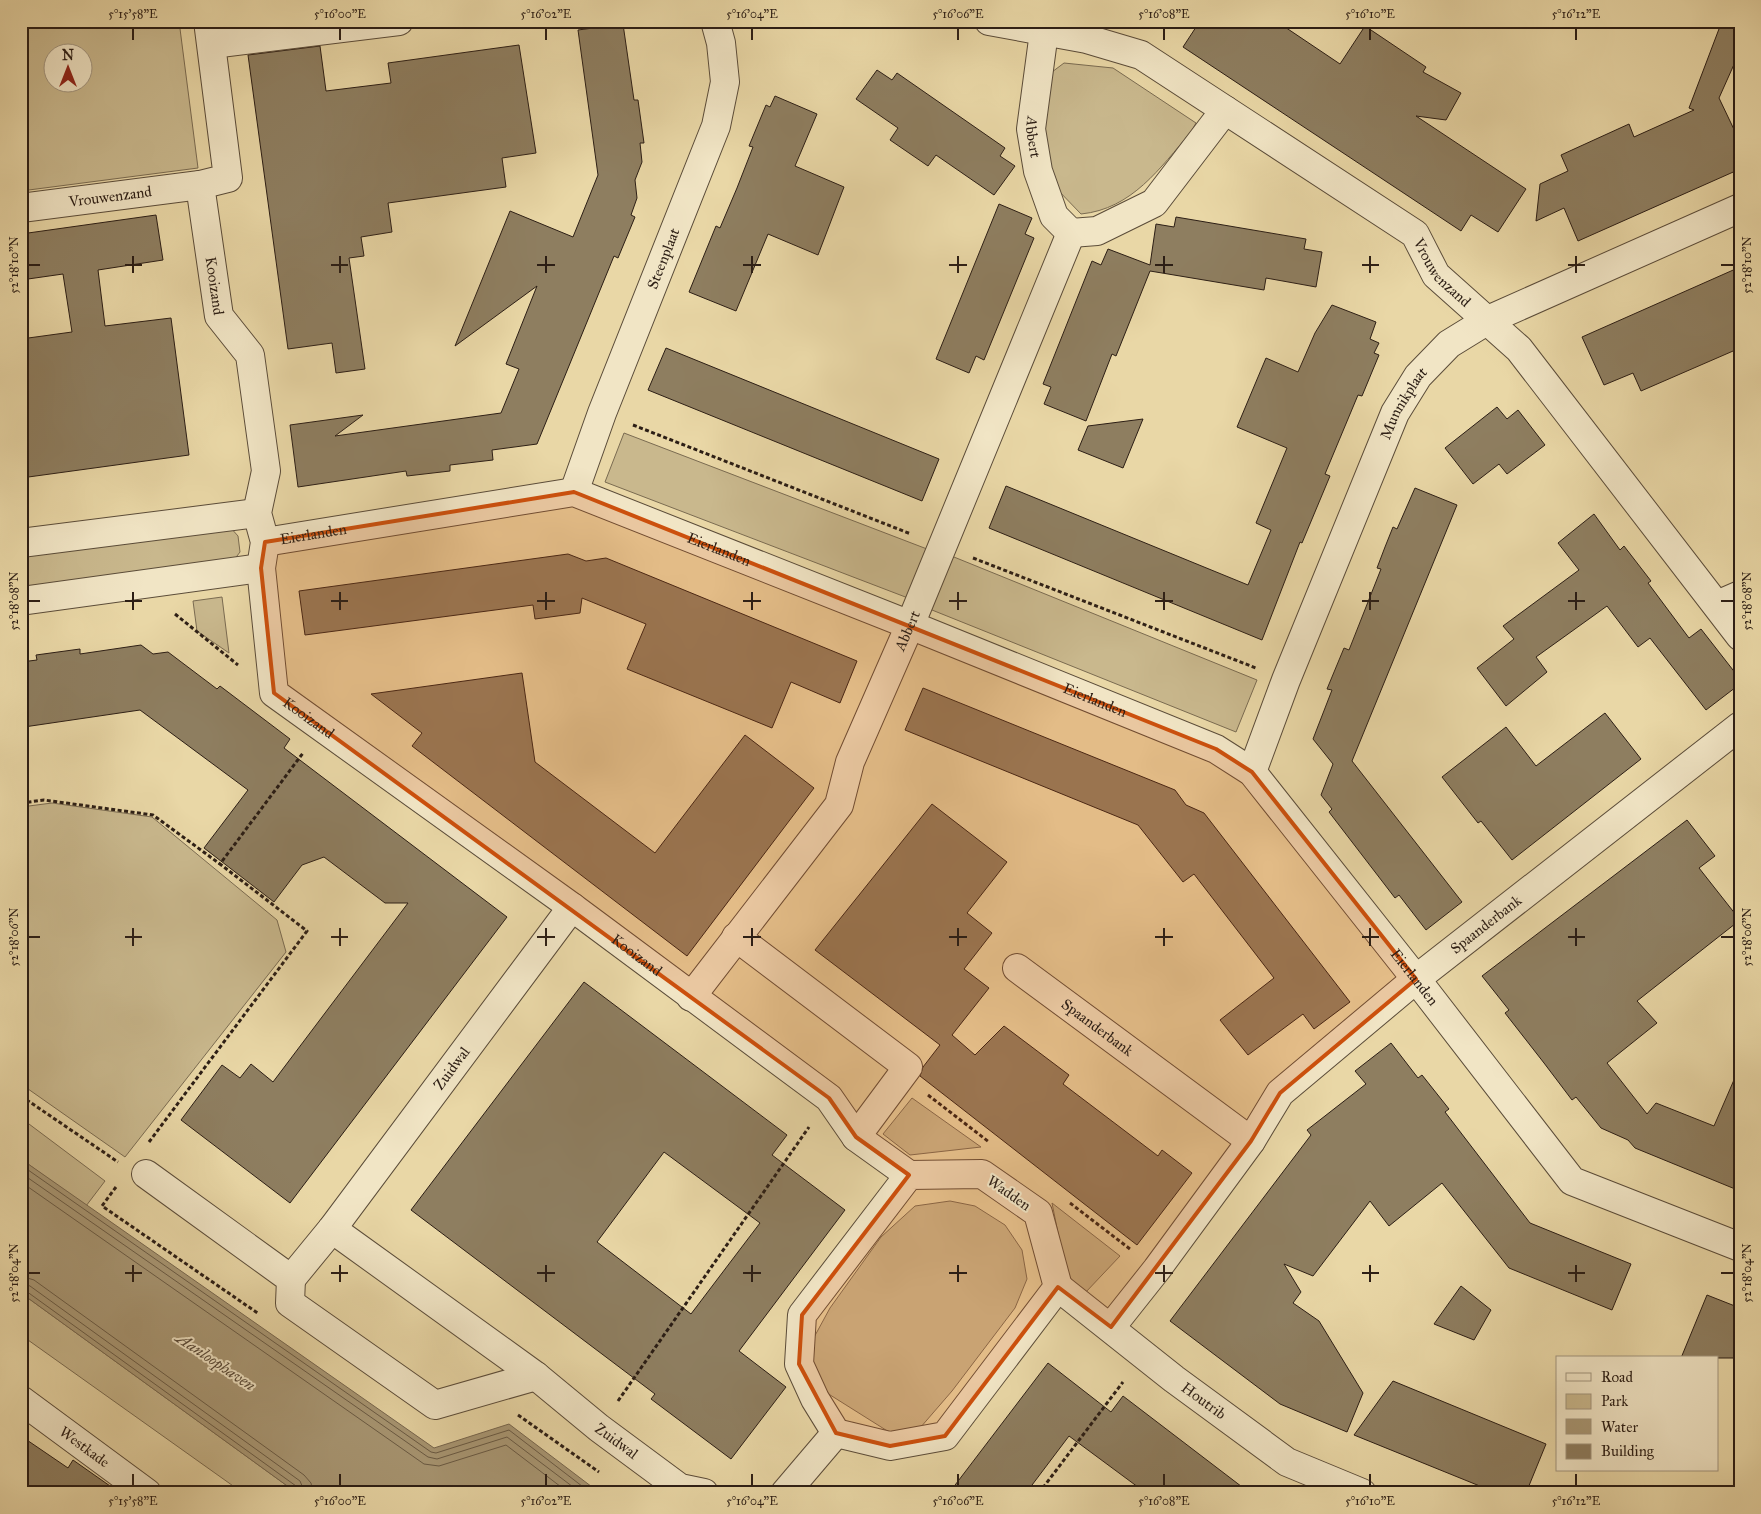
<svg xmlns="http://www.w3.org/2000/svg" width="1761" height="1514" font-family="'IM FELL Great Primer',serif">
	<style>
		.green { fill: #c9b88d; stroke: #7a6b51; fill-rule: evenodd }
		.water { fill: #a99875; stroke: #77674f }
		.lines { fill: none; stroke-linecap: round; stroke-linejoin: round }
		.shore { stroke: #6a5b45; stroke-width: 1 }
		.building { fill: #8e7e60; stroke: #2c1e15; fill-rule: evenodd }
		.minor-casing { stroke: #5b4c39; stroke-width: 30 }
		.path { stroke: #2c1e15; stroke-width: 3; stroke-dasharray: 4 2.5; stroke-linecap: butt }
		.minor { stroke: #f1e5c5; stroke-width: 28 }
		.marked { fill: #cc500d; fill-opacity: 0.2; stroke: #cc500d; stroke-width: 4; stroke-linejoin: round }
		.ticks { fill: none; stroke: #2c1e15; stroke-width: 2 }
		.labels { text-anchor: middle; stroke-width: 4; stroke-linejoin: round; paint-order: stroke }
		.street-label { font-size: 15px; fill: #2c1e15; stroke: #f1e5c5 }
		.water-label { font-size: 16px; font-style: italic; fill: #584937; stroke: #f1e5c5 }
		.neatline { fill: none; stroke: #2c1e15; stroke-width: 2 }
		.ticks-label { font-size: 12px; text-anchor: middle; fill: #2c1e15 }
	</style>
	<rect width="100%" height="100%" fill="#e9d7a6"/>
	<filter id="stains"><feTurbulence type="fractalNoise" baseFrequency=".004" numOctaves="4"/><feColorMatrix values="0 0 0 0 .2 0 0 0 0 .09 0 0 0 0 .02 0 0 0 .5 -.17"/></filter>
	<radialGradient id="worn" r=".72"><stop offset=".6" stop-color="#630" stop-opacity="0"/><stop offset="1" stop-color="#630" stop-opacity=".3"/></radialGradient>
	<g class="green">
		<path d="M21 21H179L198 168 21 191ZM82 52V82H52V52Z"/>
		<path d="M1064 63 1113 68 1196 123 1191 132C1160 168 1132 209 1081 214L1054 186 1042 141 1052 72Z"/>
		<polygon points="624,433 927,549 908,598 605,482"/>
		<polygon points="230,527 238,536 240,552 234,560 21,591 21,550"/>
		<polygon points="949,555 1257,680 1236,732 927,608"/>
		<polygon points="222,597 229,653 197,631 193,601"/>
		<polygon points="52,803 152,817 277,920 286,952 125,1157 21,1084 21,807"/>
		<polygon points="912,1098 981,1147 910,1155 883,1134"/>
		<polygon points="21,1118 105,1181 86,1206 21,1159"/>
		<polygon points="950,1201 975,1206 1005,1225 1022,1250 1027,1279 1015,1308 952,1391 920,1428 904,1434 889,1432 827,1393 809,1357 812,1341 830,1308 881,1237 915,1206"/>
		<polygon points="1052,1203 1120,1256 1085,1293 1067,1278"/>
		<polygon points="21,1293 297,1493 243,1493 21,1335"/>
	</g>
	<polygon class="water" points="21,1159 434,1448 509,1424 600,1493 297,1493 21,1293"/>
	<g class="lines">
		<g class="shore">
			<polyline points="21,1165 431,1452 436,1453 509,1430 591,1493"/>
			<polyline points="21,1173 428,1457 437,1459 507,1437 581,1493"/>
			<polyline points="21,1182 424,1464 439,1466 506,1445 569,1493"/>
			<polyline points="21,1276 34,1280 304,1475 311,1483 313,1493"/>
			<polyline points="21,1283 30,1286 300,1481 305,1493"/>
			<polyline points="21,1290 26,1291 296,1486 299,1493"/>
		</g>
	</g>
	<g class="building">
		<polygon points="1200,21 1276,21 1340,64 1365,26 1426,67 1423,72 1461,93 1446,120 1416,116 1526,189 1498,232 1471,215 1461,231 1183,47"/>
		<polygon points="1722,21 1740,21 1740,51 1719,98 1740,142 1740,169 1578,241 1564,208 1536,221 1540,184 1568,171 1561,155 1629,124 1634,137 1694,110 1689,108"/>
		<polygon points="623,24 634,100 638,100 644,143 640,143 642,162 635,180 637,198 631,215 635,217 618,258 614,256 537,444 492,450 493,460 450,465 450,471 407,476 406,471 298,487 290,425 363,415 335,436 501,413 519,369 506,364 537,286 455,346 510,211 573,237 598,175 578,30"/>
		<polygon points="519,45 536,153 502,158 506,187 388,203 392,232 361,237 364,256 349,258 365,369 336,373 332,343 288,349 248,55 320,46 326,91 391,83 388,63"/>
		<polygon points="877,70 892,80 897,73 1005,148 1000,156 1015,166 994,195 936,155 928,166 890,140 898,128 856,99"/>
		<polygon points="775,96 817,114 795,166 844,187 818,255 768,234 736,311 689,292 716,226 720,228 737,188 753,147 749,146 766,105 770,107"/>
		<polygon points="999,204 1032,218 1025,234 1034,238 984,360 976,356 969,373 936,359"/>
		<polygon points="156,215 163,260 98,270 105,326 171,318 189,455 21,478 21,339 72,332 63,274 21,280 21,234"/>
		<polygon points="1176,217 1306,239 1304,249 1322,252 1316,287 1266,278 1264,290 1150,271 1116,356 1112,354 1086,421 1044,404 1051,387 1043,384 1092,261 1101,265 1108,249 1150,265 1156,224 1174,227"/>
		<polygon points="1740,267 1740,348 1641,391 1633,373 1604,385 1582,337"/>
		<polygon points="1332,305 1376,322 1370,339 1379,343 1374,353 1379,355 1362,396 1358,395 1325,474 1330,476 1302,543 1300,542 1262,640 989,528 1006,486 1248,585 1271,530 1256,523 1287,448 1237,427 1266,358 1298,372 1315,333"/>
		<polygon points="666,348 939,459 922,501 648,390"/>
		<polygon points="1497,407 1507,419 1518,410 1545,445 1507,474 1499,464 1473,484 1445,448"/>
		<polygon points="1143,419 1123,468 1078,450 1088,426"/>
		<polygon points="1415,488 1457,505 1352,761 1462,902 1426,930 1399,895 1395,898 1329,812 1332,809 1321,795 1333,764 1313,739 1332,690 1327,689 1344,648 1349,650 1381,569 1377,568 1385,547 1393,527 1397,529"/>
		<polygon points="1594,514 1620,550 1624,546 1651,581 1648,583 1689,638 1701,629 1740,679 1740,684 1706,710 1650,638 1638,647 1607,606 1536,657 1547,672 1506,706 1477,668 1514,639 1503,626 1579,570 1558,543"/>
		<polygon points="568,554 586,561 606,558 857,661 840,703 791,682 772,728 627,669 646,624 582,598 580,613 535,619 533,605 305,635 299,591"/>
		<polygon points="141,645 153,654 168,652 217,689 220,686 290,739 284,748 507,917 290,1203 181,1120 222,1065 240,1078 251,1064 273,1082 408,903 385,903 324,857 302,865 274,902 204,848 248,790 140,710 24,727 24,725 21,725 21,662 37,660 36,655 80,649 80,654"/>
		<polygon points="522,673 535,762 655,853 745,735 814,788 687,956 412,746 422,733 371,694"/>
		<polygon points="923,688 1175,790 1186,805 1204,813 1350,1002 1314,1029 1303,1014 1248,1055 1220,1020 1274,978 1194,874 1183,882 1138,825 905,730"/>
		<polygon points="1605,713 1641,759 1512,860 1481,821 1478,823 1442,777 1506,727 1536,766"/>
		<polygon points="932,804 1007,862 967,913 992,933 964,969 989,988 952,1035 975,1055 1004,1026 1069,1075 1063,1084 1158,1156 1162,1150 1192,1173 1137,1245 920,1076 923,1067 940,1045 815,950"/>
		<polygon points="1687,820 1715,856 1699,868 1740,920 1637,1001 1657,1023 1607,1063 1647,1114 1656,1103 1714,1126 1740,1066 1740,1191 1635,1148 1628,1140 1601,1128 1576,1097 1572,1100 1544,1063 1505,1013 1509,1010 1482,976"/>
		<path d="M584 982 787 1135 772 1155 845 1210 739 1351 786 1387 731 1459 651 1399 655 1394 411 1210ZM664 1152 760 1223 691 1314 597 1242Z"/>
		<polygon points="1391,1043 1418,1078 1422,1075 1449,1109 1445,1112 1530,1223 1631,1264 1612,1310 1509,1268 1442,1183 1389,1226 1370,1201 1313,1276 1284,1264 1301,1292 1293,1303 1319,1321 1363,1393 1347,1432 1280,1404 1170,1321 1311,1135 1307,1130 1366,1084 1355,1071"/>
		<polygon points="1461,1286 1491,1310 1474,1340 1434,1324"/>
		<polygon points="1707,1295 1740,1308 1740,1358 1681,1358"/>
		<polygon points="1048,1363 1111,1412 1123,1396 1250,1493 1146,1493 1069,1436 1026,1493 949,1493"/>
		<polygon points="1393,1381 1546,1444 1526,1493 1497,1493 1354,1435"/>
		<polygon points="21,1436 68,1468 73,1460 120,1493 21,1493"/>
	</g>
	<g class="lines">
		<defs>
			<g id="minor">
				<path id="s1" d="M208 21 228 178 200 185 219 316 250 355 266 471 257 513 265 542 261 568 274 693 572 907 829 1098 856 1137 909 1175"/>
				<path id="s2" d="M989 21 1087 39 1141 55 1415 234 1436 275 1519 349 1740 636"/>
				<path id="s3" d="M1044 32 1031 129 1038 171 1054 216 1071 233 1097 231 1154 203 1225 110"/>
				<polyline points="212,44 399,21"/>
				<path id="s4" d="M21 208 200 185"/>
				<path id="s5" d="M574 492 602 413 716 126 725 82 721 43 715 21"/>
				<path id="s6" d="M265 542 574 492 910 625 1216 749 1252 772 1416 979 1572 1181 1740 1247"/>
				<polyline points="21,543 257,513"/>
				<polyline points="21,601 261,568"/>
				<polyline points="1717,605 1740,595"/>
				<path id="s7" d="M1252 772 1286 680 1395 413 1418 376 1449 344 1488 320 1740 208"/>
				<polyline points="736,937 908,1067 856,1137"/>
				<path id="s8" d="M1017 968 1251 1141"/>
				<path id="s9" d="M691 997 839 805 850 762 910 625 1071 233"/>
				<polyline points="146,1174 291,1279 290,1303 435,1405 536,1376"/>
				<polygon points="982,1174 1038,1213 1058,1287 945,1436 890,1446 836,1433 815,1399 799,1364 802,1315 909,1175"/>
				<path id="s10" d="M332 1229 536 1376 599 1428 680 1488 704 1493"/>
				<path id="s11" d="M291 1279 332 1229 572 907"/>
				<path id="s12" d="M1058 1287 1174 1379 1287 1462 1362 1493"/>
				<path id="s13" d="M1111 1327 1157 1269 1251 1141 1280 1093 1416 979 1740 726"/>
				<path id="s14" d="M21 1400 147 1493"/>
				<polyline points="785,1493 836,1433"/>
			</g>
		</defs>
		<use href="#minor" class="minor-casing"/>
		<g class="path">
			<polyline points="633,425 911,534"/>
			<polyline points="973,558 1256,668"/>
			<polyline points="175,614 238,665"/>
			<polyline points="21,803 44,800 153,815 220,864"/>
			<polyline points="928,1095 989,1142"/>
			<polyline points="21,1096 118,1162"/>
			<polyline points="149,1142 307,931 220,864 303,753"/>
			<polyline points="116,1187 102,1206 259,1314"/>
			<polyline points="1070,1203 1130,1249"/>
			<polyline points="618,1401 809,1127"/>
			<polyline points="518,1415 599,1472"/>
			<polyline points="1039,1493 1123,1382"/>
		</g>
		<use href="#minor" class="minor"/>
	</g>
	<path class="marked" d="M574 492 1216 749 1252 772 1416 979 1280 1093 1251 1141 1111 1327 1058 1287 945 1436 890 1446 836 1433 799 1364 802 1315 909 1175 856 1137 829 1098 274 693 261 568 265 542Z"/>
	<path class="ticks" d="M133 28V40M340 28V40M546 28V40M752 28V40M958 28V40M1164 28V40M1370 28V40M1576 28V40M133 256V273M340 256V273M546 256V273M752 256V273M958 256V273M1164 256V273M1370 256V273M1576 256V273M28 265H40M125 265H142M331 265H348M537 265H555M743 265H761M949 265H967M1155 265H1173M1362 265H1379M1568 265H1585M1721 265H1734M133 592V610M340 592V610M546 592V610M752 592V610M958 592V610M1164 592V610M1370 592V610M1576 592V610M28 601H40M125 601H142M331 601H348M537 601H555M743 601H761M949 601H967M1155 601H1173M1362 601H1379M1568 601H1585M1721 601H1734M133 928V946M340 928V946M546 928V946M752 928V946M958 928V946M1164 928V946M1370 928V946M1576 928V946M28 937H40M125 937H142M331 937H348M537 937H555M743 937H761M949 937H967M1155 937H1173M1362 937H1379M1568 937H1585M1721 937H1734M133 1265V1282M340 1265V1282M546 1265V1282M752 1265V1282M958 1265V1282M1164 1265V1282M1370 1265V1282M1576 1265V1282M28 1273H40M125 1273H142M331 1273H348M537 1273H555M743 1273H761M949 1273H967M1155 1273H1173M1362 1273H1379M1568 1273H1585M1721 1273H1734M133 1474V1486M340 1474V1486M546 1474V1486M752 1474V1486M958 1474V1486M1164 1474V1486M1370 1474V1486M1576 1474V1486"/>
	<g class="labels">
		<g class="street-label">
			<text dy="5" stroke="none"><textPath href="#s3" startOffset="106">Abbert</textPath></text>
			<text dy="5" stroke="none"><textPath href="#s4" startOffset="90">Vrouwenzand</textPath></text>
			<text dy="5" stroke="none"><textPath href="#s5" startOffset="250">Steenplaat</textPath></text>
			<text dy="5" stroke="none"><textPath href="#s2" startOffset="531">Vrouwenzand</textPath></text>
			<text dy="5" stroke="none"><textPath href="#s1" startOffset="289">Kooizand</textPath></text>
			<text dy="5" stroke="none"><textPath href="#s7" startOffset="399">Munnikplaat</textPath></text>
			<text dy="5" stroke="none"><textPath href="#s6" startOffset="49">Eierlanden</textPath></text>
			<text dy="5" stroke="none"><textPath href="#s6" startOffset="469">Eierlanden</textPath></text>
			<text dy="5" stroke="none"><textPath href="#s9" startOffset="430">Abbert</textPath></text>
			<text dy="5" stroke="none"><textPath href="#s6" startOffset="874">Eierlanden</textPath></text>
			<text dy="5" stroke="none"><textPath href="#s1" startOffset="754">Kooizand</textPath></text>
			<text dy="5" stroke="none"><textPath href="#s13" startOffset="555">Spaanderbank</textPath></text>
			<text dy="5" stroke="none"><textPath href="#s1" startOffset="1159">Kooizand</textPath></text>
			<text dy="5" stroke="none"><textPath href="#s6" startOffset="1309">Eierlanden</textPath></text>
			<text dy="5" stroke="none"><textPath href="#s8" startOffset="100">Spaanderbank</textPath></text>
			<text dy="5" stroke="none"><textPath href="#s11" startOffset="265">Zuidwal</textPath></text>
			<text transform="translate(1009 1193) rotate(35)" y="5">Wadden</text>
			<text dy="5" stroke="none"><textPath href="#s12" startOffset="185">Houtrib</textPath></text>
			<text dy="5" stroke="none"><textPath href="#s10" startOffset="355">Zuidwal</textPath></text>
			<text dy="5" stroke="none"><textPath href="#s14" startOffset="79">Westkade</textPath></text>
		</g>
		<g class="water-label">
			<text transform="translate(216 1361) rotate(34)" y="6">Aanloophaven</text>
		</g>
	</g>
	<rect width="1761" height="1514" fill="none" stroke="#e9d7a6" stroke-width="55"/>
	<rect x="1556" y="1356" width="162" height="115" fill="#f1e5c5" stroke="#a2957f"/>
	<rect x="1566" y="1373" width="25" height="8" fill="#f1e5c5" stroke="#a2957f"/>
	<text x="1601" y="1382" font-size="15" fill="#2c1e15">Road</text>
	<rect x="1566" y="1394" width="25" height="15" fill="#c9b88d" stroke="#a2957f"/>
	<text x="1601" y="1406" font-size="15" fill="#2c1e15">Park</text>
	<rect x="1566" y="1419" width="25" height="15" fill="#a99875" stroke="#a2957f"/>
	<text x="1601" y="1432" font-size="15" fill="#2c1e15">Water</text>
	<rect x="1566" y="1444" width="25" height="15" fill="#8e7e60" stroke="#a2957f"/>
	<text x="1601" y="1456" font-size="15" fill="#2c1e15">Building</text>
	<g transform="translate(68 68)"><circle r="24" fill="#f1e5c5" stroke="#a2957f"/>
	<path d="M0-4L9 19L0 12L-9 19Z" fill="#8f2418"/>
	<text y="-8" font-size="14" font-weight="bold" text-anchor="middle" fill="#2c1e15">N</text>
	</g>
	<rect x="28" y="28" width="1706" height="1458" class="neatline"/>
	<g class="ticks-label">
		<text x="133" y="18">5°15'58"E</text>
		<text x="340" y="18">5°16'00"E</text>
		<text x="546" y="18">5°16'02"E</text>
		<text x="752" y="18">5°16'04"E</text>
		<text x="958" y="18">5°16'06"E</text>
		<text x="1164" y="18">5°16'08"E</text>
		<text x="1370" y="18">5°16'10"E</text>
		<text x="1576" y="18">5°16'12"E</text>
		<text transform="translate(14 265) rotate(-90)" y="4">52°18'10"N</text>
		<text transform="translate(1747 265) rotate(-90)" y="4">52°18'10"N</text>
		<text transform="translate(14 601) rotate(-90)" y="4">52°18'08"N</text>
		<text transform="translate(1747 601) rotate(-90)" y="4">52°18'08"N</text>
		<text transform="translate(14 937) rotate(-90)" y="4">52°18'06"N</text>
		<text transform="translate(1747 937) rotate(-90)" y="4">52°18'06"N</text>
		<text transform="translate(14 1273) rotate(-90)" y="4">52°18'04"N</text>
		<text transform="translate(1747 1273) rotate(-90)" y="4">52°18'04"N</text>
		<text x="133" y="1505">5°15'58"E</text>
		<text x="340" y="1505">5°16'00"E</text>
		<text x="546" y="1505">5°16'02"E</text>
		<text x="752" y="1505">5°16'04"E</text>
		<text x="958" y="1505">5°16'06"E</text>
		<text x="1164" y="1505">5°16'08"E</text>
		<text x="1370" y="1505">5°16'10"E</text>
		<text x="1576" y="1505">5°16'12"E</text>
	</g>
	<rect width="100%" height="100%" filter="url(#stains)"/>
	<rect width="100%" height="100%" fill="url(#worn)"/>
</svg>
